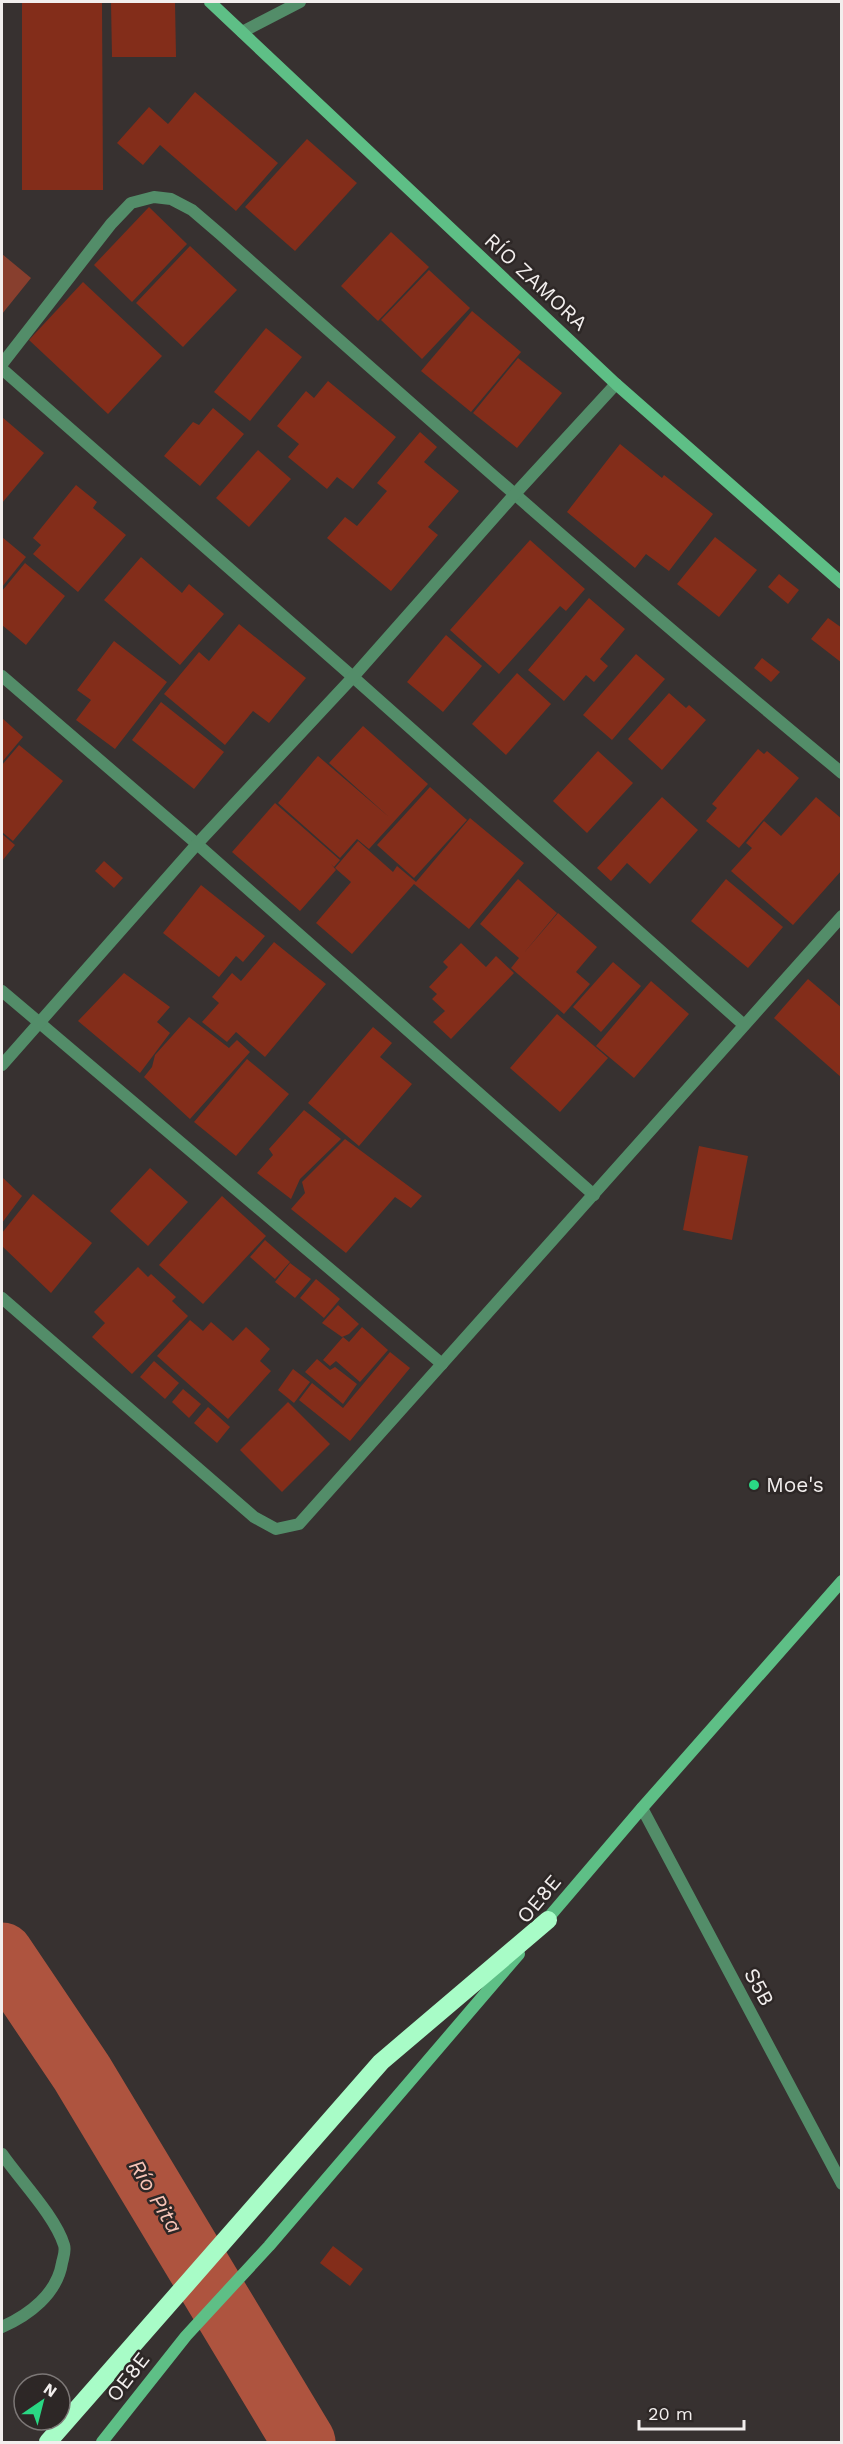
<svg xmlns="http://www.w3.org/2000/svg" width="843" height="2444" font-family="'Work Sans',sans-serif">
	<style>
		.green { fill: #883f2e }
		.lines { fill: none; stroke-linecap: round; stroke-linejoin: round }
		.river { stroke: #ae543f; stroke-width: 63 }
		.building { fill: #832d1a }
		.lane { stroke: #538d69; stroke-width: 12 }
		.street { stroke: #538d69; stroke-width: 12 }
		.secondary { stroke: #5ebf86; stroke-width: 12 }
		.highway { stroke: #a8fcc7; stroke-width: 18 }
		.poi-dot { fill: #2ad884; stroke: #2d2726; stroke-width: 2 }
		.labels { text-anchor: middle; stroke-width: 5; stroke-linejoin: round; paint-order: stroke }
		.street-label { font-size: 21px; fill: #f2eeed; stroke: #2d2726 }
		.poi-label { font-size: 21px; fill: #f2eeed; stroke: #2d2726; text-anchor: start }
		.water-label { font-size: 22px; font-style: italic; fill: #f7c4b7; stroke: #2d2726 }
	</style>
	<rect width="100%" height="100%" fill="#373130"/>
	<polygon class="green" points="2,254 31,278 2,314"/>
	<g class="lines">
		<polyline class="river" points="2,1954 82,2073 304,2442"/>
	</g>
	<g class="building">
		<polygon points="22,2 102,2 103,190 22,190"/>
		<polygon points="111,2 175,2 176,57 112,57"/>
		<polygon points="195,92 278,163 236,211 160,145 143,165 117,143 149,107 168,124"/>
		<polygon points="307,139 357,183 295,251 245,207"/>
		<polygon points="149,207 187,244 132,302 94,265"/>
		<polygon points="391,232 429,267 378,321 341,286"/>
		<polygon points="190,246 237,290 183,347 136,303"/>
		<polygon points="429,270 470,308 422,359 381,320"/>
		<polygon points="83,282 162,356 108,414 29,340"/>
		<polygon points="472,311 521,352 471,412 421,371"/>
		<polygon points="266,328 302,357 250,421 214,392"/>
		<polygon points="518,358 562,393 517,448 473,413"/>
		<polygon points="328,381 396,437 353,489 337,477 327,489 288,457 299,444 277,426 306,391 314,398"/>
		<polygon points="213,408 244,434 200,486 164,456 193,422 199,425"/>
		<polygon points="2,417 44,453 2,503"/>
		<polygon points="420,432 437,447 424,462 459,491 428,527 438,535 391,591 327,538 345,517 357,526 387,491 377,483"/>
		<polygon points="620,444 662,478 664,475 713,514 669,571 646,554 635,568 567,512"/>
		<polygon points="258,450 291,479 249,527 216,498"/>
		<polygon points="76,485 97,502 93,508 126,535 78,592 33,554 41,545 33,538"/>
		<polygon points="2,537 26,557 2,587"/>
		<polygon points="715,537 757,570 719,617 677,584"/>
		<polygon points="530,540 585,589 566,611 560,606 499,674 450,630"/>
		<polygon points="141,557 182,593 189,584 224,614 180,665 104,600"/>
		<polygon points="25,563 65,596 26,645 2,625 2,591"/>
		<polygon points="779,574 799,590 788,604 768,587"/>
		<polygon points="589,598 625,629 600,659 608,666 594,682 586,675 564,701 528,670"/>
		<polygon points="828,618 842,628 842,663 811,639"/>
		<polygon points="239,624 306,678 269,723 253,711 225,745 164,694 199,652 209,661"/>
		<polygon points="446,635 482,666 443,712 407,682"/>
		<polygon points="114,641 167,682 115,749 76,720 91,700 77,690"/>
		<polygon points="636,654 665,679 612,740 583,715"/>
		<polygon points="762,658 780,672 771,682 754,668"/>
		<polygon points="517,673 551,704 506,755 472,724"/>
		<polygon points="669,693 686,708 689,705 706,720 662,770 628,739"/>
		<polygon points="161,702 224,752 194,789 132,740"/>
		<polygon points="2,718 23,737 2,762"/>
		<polygon points="363,726 428,784 369,849 357,839 340,858 278,803 318,756 389,817 329,763"/>
		<polygon points="19,745 63,781 13,841 2,832 2,765"/>
		<polygon points="758,749 764,754 767,751 799,778 739,848 706,821 717,808 712,804"/>
		<polygon points="598,751 633,783 587,833 553,801"/>
		<polygon points="430,787 467,820 414,878 377,845"/>
		<polygon points="662,797 698,830 650,884 627,863 611,881 597,868"/>
		<polygon points="816,797 842,819 842,870 793,925 731,871 752,848 746,843 764,821 781,836"/>
		<polygon points="275,803 340,860 334,867 331,864 336,870 300,911 232,852"/>
		<polygon points="470,818 524,863 469,929 414,884 352,954 316,923 351,882 335,868 358,841 393,872 397,866 416,882"/>
		<polygon points="2,834 15,845 2,861"/>
		<polygon points="104,861 123,878 114,888 95,871"/>
		<polygon points="518,879 557,913 523,954 558,913 597,947 576,972 590,984 564,1014 511,968 519,958 480,924"/>
		<polygon points="726,879 783,927 748,968 691,921"/>
		<polygon points="201,885 265,936 243,962 236,956 219,977 163,933"/>
		<polygon points="274,942 326,984 265,1057 236,1032 227,1042 202,1022 219,1003 212,997 232,973 241,981"/>
		<polygon points="461,943 486,967 496,956 514,973 451,1039 433,1022 445,1011 432,999 437,994 429,987 448,967 443,962"/>
		<polygon points="613,962 641,986 601,1032 573,1007"/>
		<polygon points="124,973 170,1007 157,1022 170,1033 140,1073 78,1021"/>
		<polygon points="808,979 842,1008 842,1078 774,1018"/>
		<polygon points="651,981 689,1014 634,1078 596,1046"/>
		<polygon points="557,1014 608,1058 560,1112 510,1068"/>
		<polygon points="189,1017 229,1048 237,1040 250,1052 190,1119 144,1077 152,1067 155,1055"/>
		<polygon points="373,1027 392,1043 380,1057 412,1084 359,1146 308,1103"/>
		<polygon points="247,1059 289,1094 236,1156 194,1122"/>
		<polygon points="304,1110 341,1139 300,1179 291,1199 257,1173 273,1155 269,1149"/>
		<polygon points="345,1139 422,1196 411,1208 395,1197 346,1253 291,1209 305,1193 302,1182"/>
		<polygon points="699,1146 748,1156 732,1240 683,1230"/>
		<polygon points="150,1168 188,1202 148,1246 110,1211"/>
		<polygon points="2,1177 22,1196 2,1223"/>
		<polygon points="33,1194 92,1243 51,1293 2,1246 2,1233"/>
		<polygon points="222,1196 266,1236 203,1304 159,1265"/>
		<polygon points="265,1240 290,1262 275,1279 250,1257"/>
		<polygon points="290,1263 311,1279 295,1298 275,1282"/>
		<polygon points="138,1267 148,1277 151,1274 176,1297 172,1301 188,1316 132,1374 92,1337 105,1323 94,1312"/>
		<polygon points="316,1279 340,1299 324,1318 300,1298"/>
		<polygon points="338,1305 359,1324 349,1334 342,1337 322,1323"/>
		<polygon points="190,1320 203,1331 211,1322 233,1341 246,1327 270,1349 260,1361 271,1371 228,1419 157,1356"/>
		<polygon points="362,1327 388,1350 360,1382 336,1361 330,1366 323,1360 343,1337 349,1342"/>
		<polygon points="390,1352 410,1368 350,1441 299,1400 312,1383 343,1408"/>
		<polygon points="317,1359 330,1370 335,1367 357,1384 343,1404 305,1372"/>
		<polygon points="154,1361 179,1383 165,1399 140,1377"/>
		<polygon points="293,1369 310,1382 294,1403 278,1390"/>
		<polygon points="183,1389 201,1404 189,1418 172,1402"/>
		<polygon points="288,1402 330,1444 282,1492 240,1450"/>
		<polygon points="208,1407 230,1427 217,1443 194,1423"/>
		<polygon points="333,2246 363,2269 350,2286 320,2263"/>
	</g>
	<g class="lines">
		<path class="lane" d="M2 2154C20 2180 55 2216 64 2245 66 2251 63 2258 62 2263 57 2294 29 2315 2 2327"/>
		<g class="street">
			<polyline points="242,32 300,2"/>
			<path d="M2 364 111 224 131 203 154 197 171 199 192 210 220 234C425 416 630 598 842 773"/>
			<polyline points="2,369 353,677 744,1025"/>
			<polyline points="2,676 197,844 594,1195"/>
			<polyline points="2,991 442,1364"/>
			<polyline points="2,1065 197,844 353,677 514,495 616,384"/>
			<polyline points="2,1298 254,1517 276,1529 299,1524 842,916"/>
			<polyline points="642,1808 842,2184"/>
		</g>
		<g class="secondary">
			<polyline points="210,2 616,384 842,583"/>
			<polyline points="543,1924 642,1808 842,1581"/>
			<polyline points="102,2442 186,2336 269,2246 519,1954"/>
		</g>
		<polyline class="highway" points="48,2442 381,2062 548,1920"/>
	</g>
	<circle class="poi-dot" cx="754" cy="1485" r="6"/>
	<g class="labels">
		<g class="street-label">
			<text transform="translate(536 282) rotate(43)" y="7">RÍO ZAMORA</text>
			<text transform="translate(539 1899) rotate(-50)" y="7">OE8E</text>
			<text transform="translate(759 1987) rotate(62)" y="7">S5B</text>
			<text transform="translate(128 2377) rotate(-52)" y="7">OE8E</text>
		</g>
		<g class="poi-label">
			<text x="766" y="1492">Moe's</text>
		</g>
		<g class="water-label">
			<text transform="translate(156 2196) rotate(59)" y="8">Río Pita</text>
		</g>
	</g>
	<rect width="843" height="2444" fill="none" stroke="#f2eeed" stroke-width="6"/>
	<g transform="translate(42 2402) rotate(35)"><circle r="28" fill="#2d2726" stroke="#7c7776" stroke-width="1.5"/>
	<path d="M0-4.5L10 22L0 15L-10 22Z" fill="#2ad884"/>
	<text y="-9" font-size="16" font-weight="bold" text-anchor="middle" fill="#f2eeed">N</text>
	</g>
	<path d="M639 2420v9h105v-9" fill="none" stroke="#f2eeed" stroke-width="3"/>
	<text x="648" y="2420" font-size="18" fill="#f2eeed" stroke="#2d2726" stroke-width="4.5" paint-order="stroke">20 m</text>
</svg>
